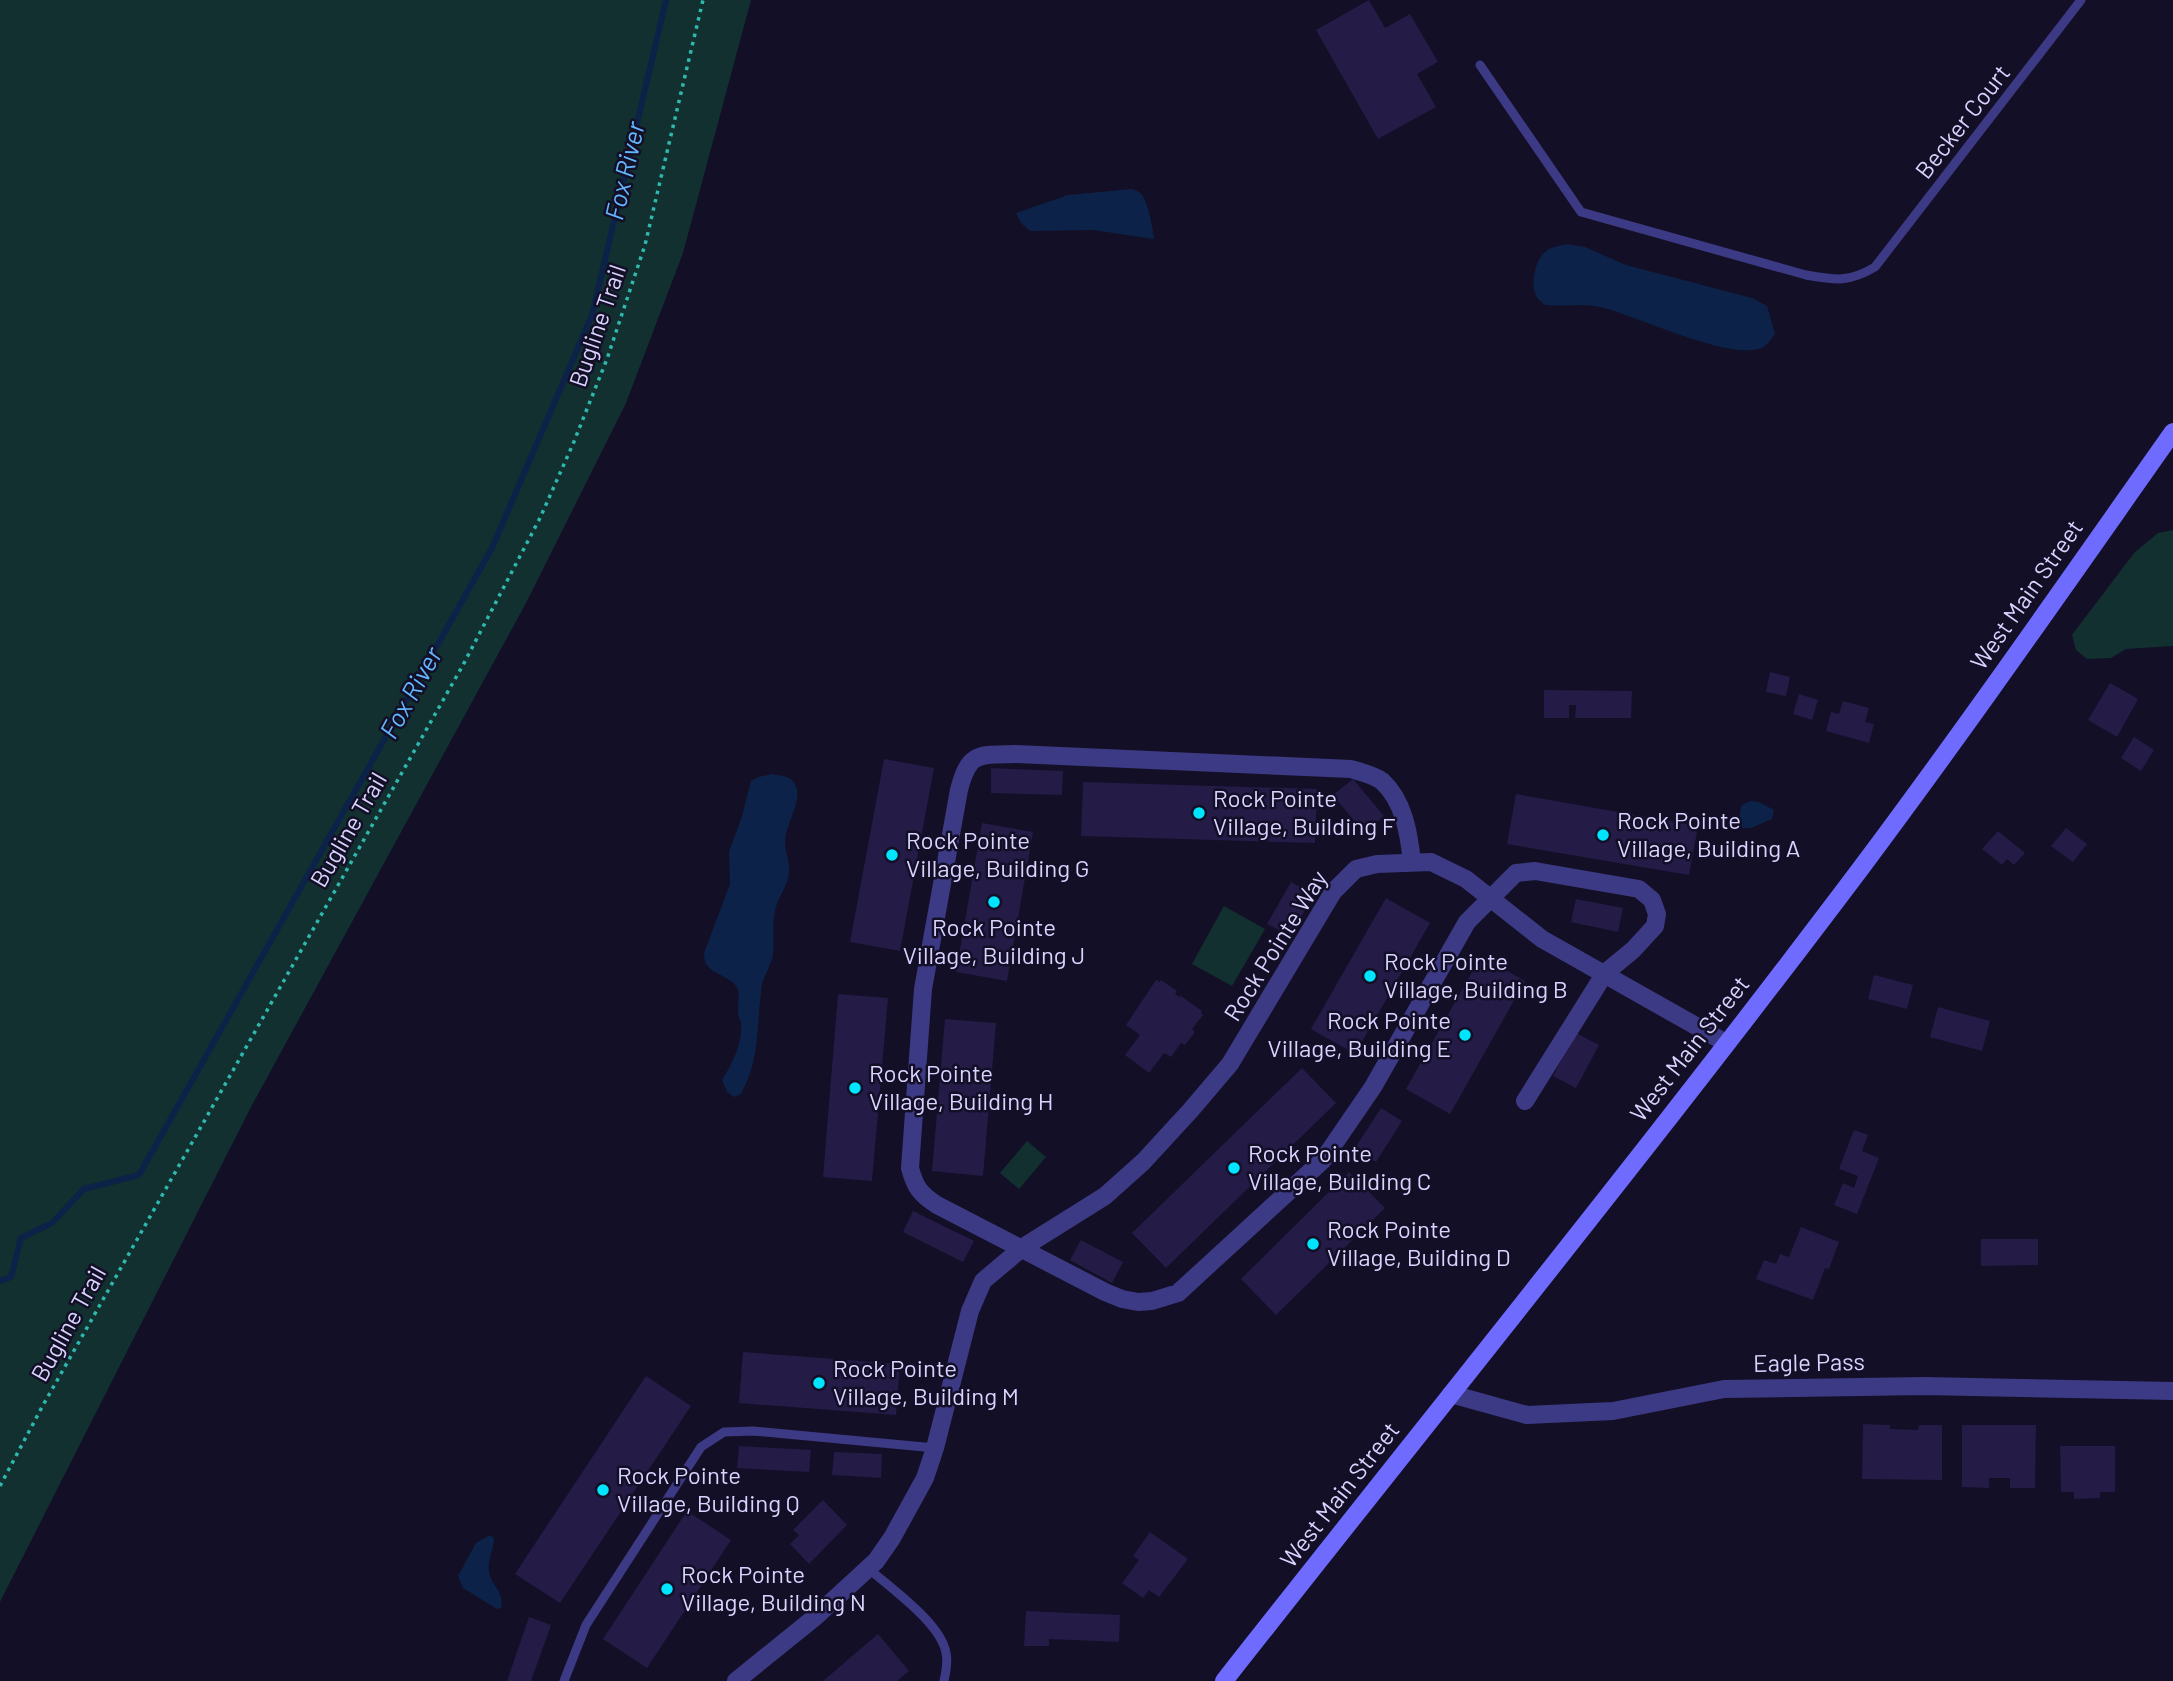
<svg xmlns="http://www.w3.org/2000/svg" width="2173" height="1681" font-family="Barlow,sans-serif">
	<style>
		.green { fill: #12302f }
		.water { fill: #0c2248 }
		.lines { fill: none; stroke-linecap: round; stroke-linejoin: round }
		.stream { stroke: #0c2248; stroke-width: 6 }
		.building { fill: #241b47 }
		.path { stroke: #2fb8b0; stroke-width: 3.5; stroke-dasharray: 3.5 5; stroke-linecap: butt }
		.lane { stroke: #3d3a85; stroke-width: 9 }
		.street { stroke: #3d3a85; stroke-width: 18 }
		.secondary { stroke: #6f6bff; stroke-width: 18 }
		.poi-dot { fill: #00e5ff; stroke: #130f26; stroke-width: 2.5 }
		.labels { text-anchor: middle; stroke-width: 5; stroke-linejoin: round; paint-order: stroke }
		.street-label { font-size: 24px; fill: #d9d4ff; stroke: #130f26 }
		.poi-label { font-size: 24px; fill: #d9d4ff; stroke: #130f26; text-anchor: start }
		.water-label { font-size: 26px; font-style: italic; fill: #62b6ff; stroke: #130f26 }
	</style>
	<rect width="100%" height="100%" fill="#130f26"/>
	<g class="green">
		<polygon points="0,0 751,0 683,253 626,403 526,603 251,1107 0,1602"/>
		<polygon points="2173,530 2173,646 2126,649 2111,658 2087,659 2076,650 2072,635 2134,553 2158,533"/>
		<polygon points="1224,906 1265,929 1232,986 1192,964"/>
		<polygon points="1027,1141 1046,1157 1019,1189 1000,1173"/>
	</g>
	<g class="water">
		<path d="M1132 189C1135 190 1140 192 1142 195 1147 200 1154 231 1154 239L1093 230 1030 231 1021 223 1016 213 1068 195Z"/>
		<path d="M1566 244 1585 247 1626 265 1752 298 1767 306 1775 334C1772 337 1769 343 1765 346 1738 365 1637 316 1604 308 1585 303 1564 307 1545 305 1542 302 1538 300 1536 296 1530 285 1535 261 1544 253 1550 247 1558 246 1566 244Z"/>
		<path d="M772 774C783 776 794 776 797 789 800 806 786 823 785 841 785 851 790 862 789 873 788 886 779 895 776 907 771 923 775 940 773 955 771 966 764 975 762 985 756 1024 761 1058 741 1094L734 1097 727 1092 722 1080C732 1064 743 1043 741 1023 740 1019 738 1016 738 1012 737 1001 743 990 732 982 719 971 704 973 704 953L730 884 729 852 742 816 751 781 758 777Z"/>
		<path d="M1750 801 1759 802 1774 810 1772 819 1751 828H1742C1739 819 1739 814 1742 805Z"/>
		<path d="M490 1535 494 1538C494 1550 487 1560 489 1572 491 1586 505 1591 501 1608L497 1609 463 1588 458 1576 476 1543Z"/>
	</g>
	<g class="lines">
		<polyline class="stream" points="0,1281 11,1277 21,1238 52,1223 84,1189 139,1175 492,548 592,315 666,0"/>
	</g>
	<g class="building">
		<polygon points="1369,0 1385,28 1410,14 1438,62 1417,74 1436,107 1378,139 1316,30"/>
		<polygon points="1770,672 1790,677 1786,696 1766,692"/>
		<polygon points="2110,683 2138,699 2117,737 2088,720"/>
		<polygon points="1544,690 1632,691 1631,718 1575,718 1576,705 1569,705 1569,718 1544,718"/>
		<polygon points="1799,694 1818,700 1812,720 1793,714"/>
		<polygon points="1843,701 1869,708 1865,722 1874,724 1869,743 1826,731 1831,712 1839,714"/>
		<polygon points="2134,737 2154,750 2141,771 2121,758"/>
		<polygon points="884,759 934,768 900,951 850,942"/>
		<polygon points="991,768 1063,771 1062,795 991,793"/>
		<polygon points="1353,779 1384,816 1364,833 1333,795"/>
		<polygon points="1083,782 1317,789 1315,843 1081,836"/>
		<polygon points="1516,794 1698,826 1689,875 1507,844"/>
		<polygon points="982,823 1033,832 1007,981 956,972"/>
		<polygon points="2066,828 2087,844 2073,862 2051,846"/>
		<polygon points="1998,831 2025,853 2014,865 2007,859 2002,865 1982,849"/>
		<polygon points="1291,882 1314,895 1290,936 1267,924"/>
		<polygon points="1386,898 1430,923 1355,1054 1311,1029"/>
		<polygon points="1576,899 1623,908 1618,932 1571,922"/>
		<polygon points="1481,956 1525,981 1450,1114 1406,1089"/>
		<polygon points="1874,975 1913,985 1907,1009 1868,999"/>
		<polygon points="1156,980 1160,982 1161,980 1177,991 1175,994 1180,997 1181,996 1202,1011 1201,1013 1203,1015 1192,1029 1195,1032 1185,1045 1181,1043 1171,1057 1164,1053 1149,1073 1125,1055 1140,1035 1126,1025"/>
		<polygon points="838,994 888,998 872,1181 823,1177"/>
		<polygon points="1938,1007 1990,1021 1982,1051 1930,1037"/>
		<polygon points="945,1019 996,1023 983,1176 932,1171"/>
		<polygon points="1576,1033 1599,1045 1576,1088 1553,1076"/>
		<polygon points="1302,1068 1336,1103 1166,1268 1132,1233"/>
		<polygon points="1381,1108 1402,1121 1376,1162 1355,1148"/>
		<polygon points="1854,1130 1868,1135 1862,1151 1879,1158 1857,1214 1834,1205 1843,1183 1854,1188 1858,1176 1839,1169"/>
		<polygon points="1349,1172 1385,1208 1276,1315 1241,1279"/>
		<polygon points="913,1211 974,1241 963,1262 903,1232"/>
		<polygon points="1801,1227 1839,1242 1829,1269 1825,1268 1813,1300 1756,1279 1764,1260 1776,1264 1780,1254 1789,1257"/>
		<polygon points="1981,1239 2038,1239 2038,1265 1981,1266"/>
		<polygon points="1081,1240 1123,1262 1112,1283 1070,1260"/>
		<polygon points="743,1352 900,1364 896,1415 739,1403"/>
		<polygon points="646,1376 691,1406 560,1603 515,1574"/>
		<polygon points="1863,1424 1890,1425 1890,1429 1918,1430 1919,1425 1942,1425 1942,1480 1862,1479"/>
		<polygon points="1962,1425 2036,1425 2035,1488 2010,1488 2010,1478 1989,1478 1989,1488 1962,1487"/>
		<polygon points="739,1446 811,1450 809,1472 737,1468"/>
		<polygon points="2060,1446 2115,1446 2115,1492 2100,1492 2100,1498 2074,1499 2074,1492 2061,1492"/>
		<polygon points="834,1452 882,1454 881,1478 832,1475"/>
		<polygon points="823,1500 847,1525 809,1564 790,1544 799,1535 793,1530"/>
		<polygon points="687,1511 731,1540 647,1668 603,1639"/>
		<polygon points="1150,1532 1188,1559 1159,1597 1149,1590 1143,1598 1122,1583 1139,1560 1133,1556"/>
		<polygon points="1026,1611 1120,1615 1119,1642 1049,1639 1049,1646 1024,1646"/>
		<polygon points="529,1617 551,1625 531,1681 507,1681"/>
		<polygon points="878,1634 909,1671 897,1681 823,1681"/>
	</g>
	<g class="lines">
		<polyline class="path" points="0,1486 42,1407 463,665 540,518 573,444 607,359 645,245 703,0"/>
		<g class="lane">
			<path d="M1480 65 1581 212 1806 275C1835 280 1848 283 1875 267L2081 0"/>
			<path d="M868 1568C890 1588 941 1623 946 1653 948 1662 946 1672 944 1681"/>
			<polyline points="564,1681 586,1625 701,1447 724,1432 753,1431 935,1448"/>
		</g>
		<g class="street">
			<path d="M1412 862C1409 834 1404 801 1382 781 1374 775 1361 772 1351 769L1016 754C979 755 969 751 959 790L923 989 910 1168C915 1187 920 1194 937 1205L1105 1292 1122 1299 1138 1302 1152 1301 1178 1293 1323 1160 1373 1087 1467 922 1516 873 1535 871 1639 889 1652 900 1657 914 1655 926 1633 950 1605 973 1525 1101"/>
			<polyline points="1451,1394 1527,1415 1613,1411 1724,1389 1925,1386 2173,1391"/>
			<polyline points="736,1681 814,1618 876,1561 892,1538 925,1478 935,1448 970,1311 983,1281 1022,1248 1105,1196 1143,1162 1190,1111 1230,1064 1333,892 1356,869 1377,864 1431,862 1466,879 1542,939 1726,1043"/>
		</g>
		<path class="secondary" d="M1224 1681C1437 1410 1654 1143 1861 868 1968 725 2070 578 2173 432"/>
	</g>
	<g class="poi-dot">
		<circle cx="1199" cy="813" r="7"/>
		<circle cx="1603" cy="835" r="7"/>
		<circle cx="892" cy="855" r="7"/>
		<circle cx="994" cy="902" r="7"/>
		<circle cx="1370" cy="976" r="7"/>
		<circle cx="1465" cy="1035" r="7"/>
		<circle cx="855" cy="1088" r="7"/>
		<circle cx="1234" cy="1168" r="7"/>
		<circle cx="1313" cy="1244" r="7"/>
		<circle cx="819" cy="1383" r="7"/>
		<circle cx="603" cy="1490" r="7"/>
		<circle cx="667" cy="1589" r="7"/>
	</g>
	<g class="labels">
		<g class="street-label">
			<text transform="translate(1963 122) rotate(-52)" y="8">Becker Court</text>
			<text transform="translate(598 326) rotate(-71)" y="8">Bugline Trail</text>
			<text transform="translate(2027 595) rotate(-55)" y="8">West Main Street</text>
			<text transform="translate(349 830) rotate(-60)" y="8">Bugline Trail</text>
			<text transform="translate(1276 946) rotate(-58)" y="8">Rock Pointe Way</text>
			<text transform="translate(1690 1049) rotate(-52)" y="8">West Main Street</text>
			<text transform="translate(69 1324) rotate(-61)" y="8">Bugline Trail</text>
			<text transform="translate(1809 1363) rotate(-1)" y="8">Eagle Pass</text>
			<text transform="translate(1340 1495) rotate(-52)" y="8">West Main Street</text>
		</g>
		<g class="poi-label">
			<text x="1213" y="807">Rock Pointe<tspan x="1213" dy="28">Village, Building F</tspan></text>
			<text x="1617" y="829">Rock Pointe<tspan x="1617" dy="28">Village, Building A</tspan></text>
			<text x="906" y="849">Rock Pointe<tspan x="906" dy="28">Village, Building G</tspan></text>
			<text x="994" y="936" text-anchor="middle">Rock Pointe<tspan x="994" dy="28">Village, Building J</tspan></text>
			<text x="1384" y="970">Rock Pointe<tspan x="1384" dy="28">Village, Building B</tspan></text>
			<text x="1451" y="1029" text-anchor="end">Rock Pointe<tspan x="1451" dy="28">Village, Building E</tspan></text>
			<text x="869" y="1082">Rock Pointe<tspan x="869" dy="28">Village, Building H</tspan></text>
			<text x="1248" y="1162">Rock Pointe<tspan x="1248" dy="28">Village, Building C</tspan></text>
			<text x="1327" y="1238">Rock Pointe<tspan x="1327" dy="28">Village, Building D</tspan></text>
			<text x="833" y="1377">Rock Pointe<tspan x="833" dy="28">Village, Building M</tspan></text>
			<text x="617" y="1484">Rock Pointe<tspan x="617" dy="28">Village, Building Q</tspan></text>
			<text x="681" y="1583">Rock Pointe<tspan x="681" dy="28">Village, Building N</tspan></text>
		</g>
		<g class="water-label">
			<text transform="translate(625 171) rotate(-77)" y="9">Fox River</text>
			<text transform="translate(411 693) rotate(-61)" y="9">Fox River</text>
		</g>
	</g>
</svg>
